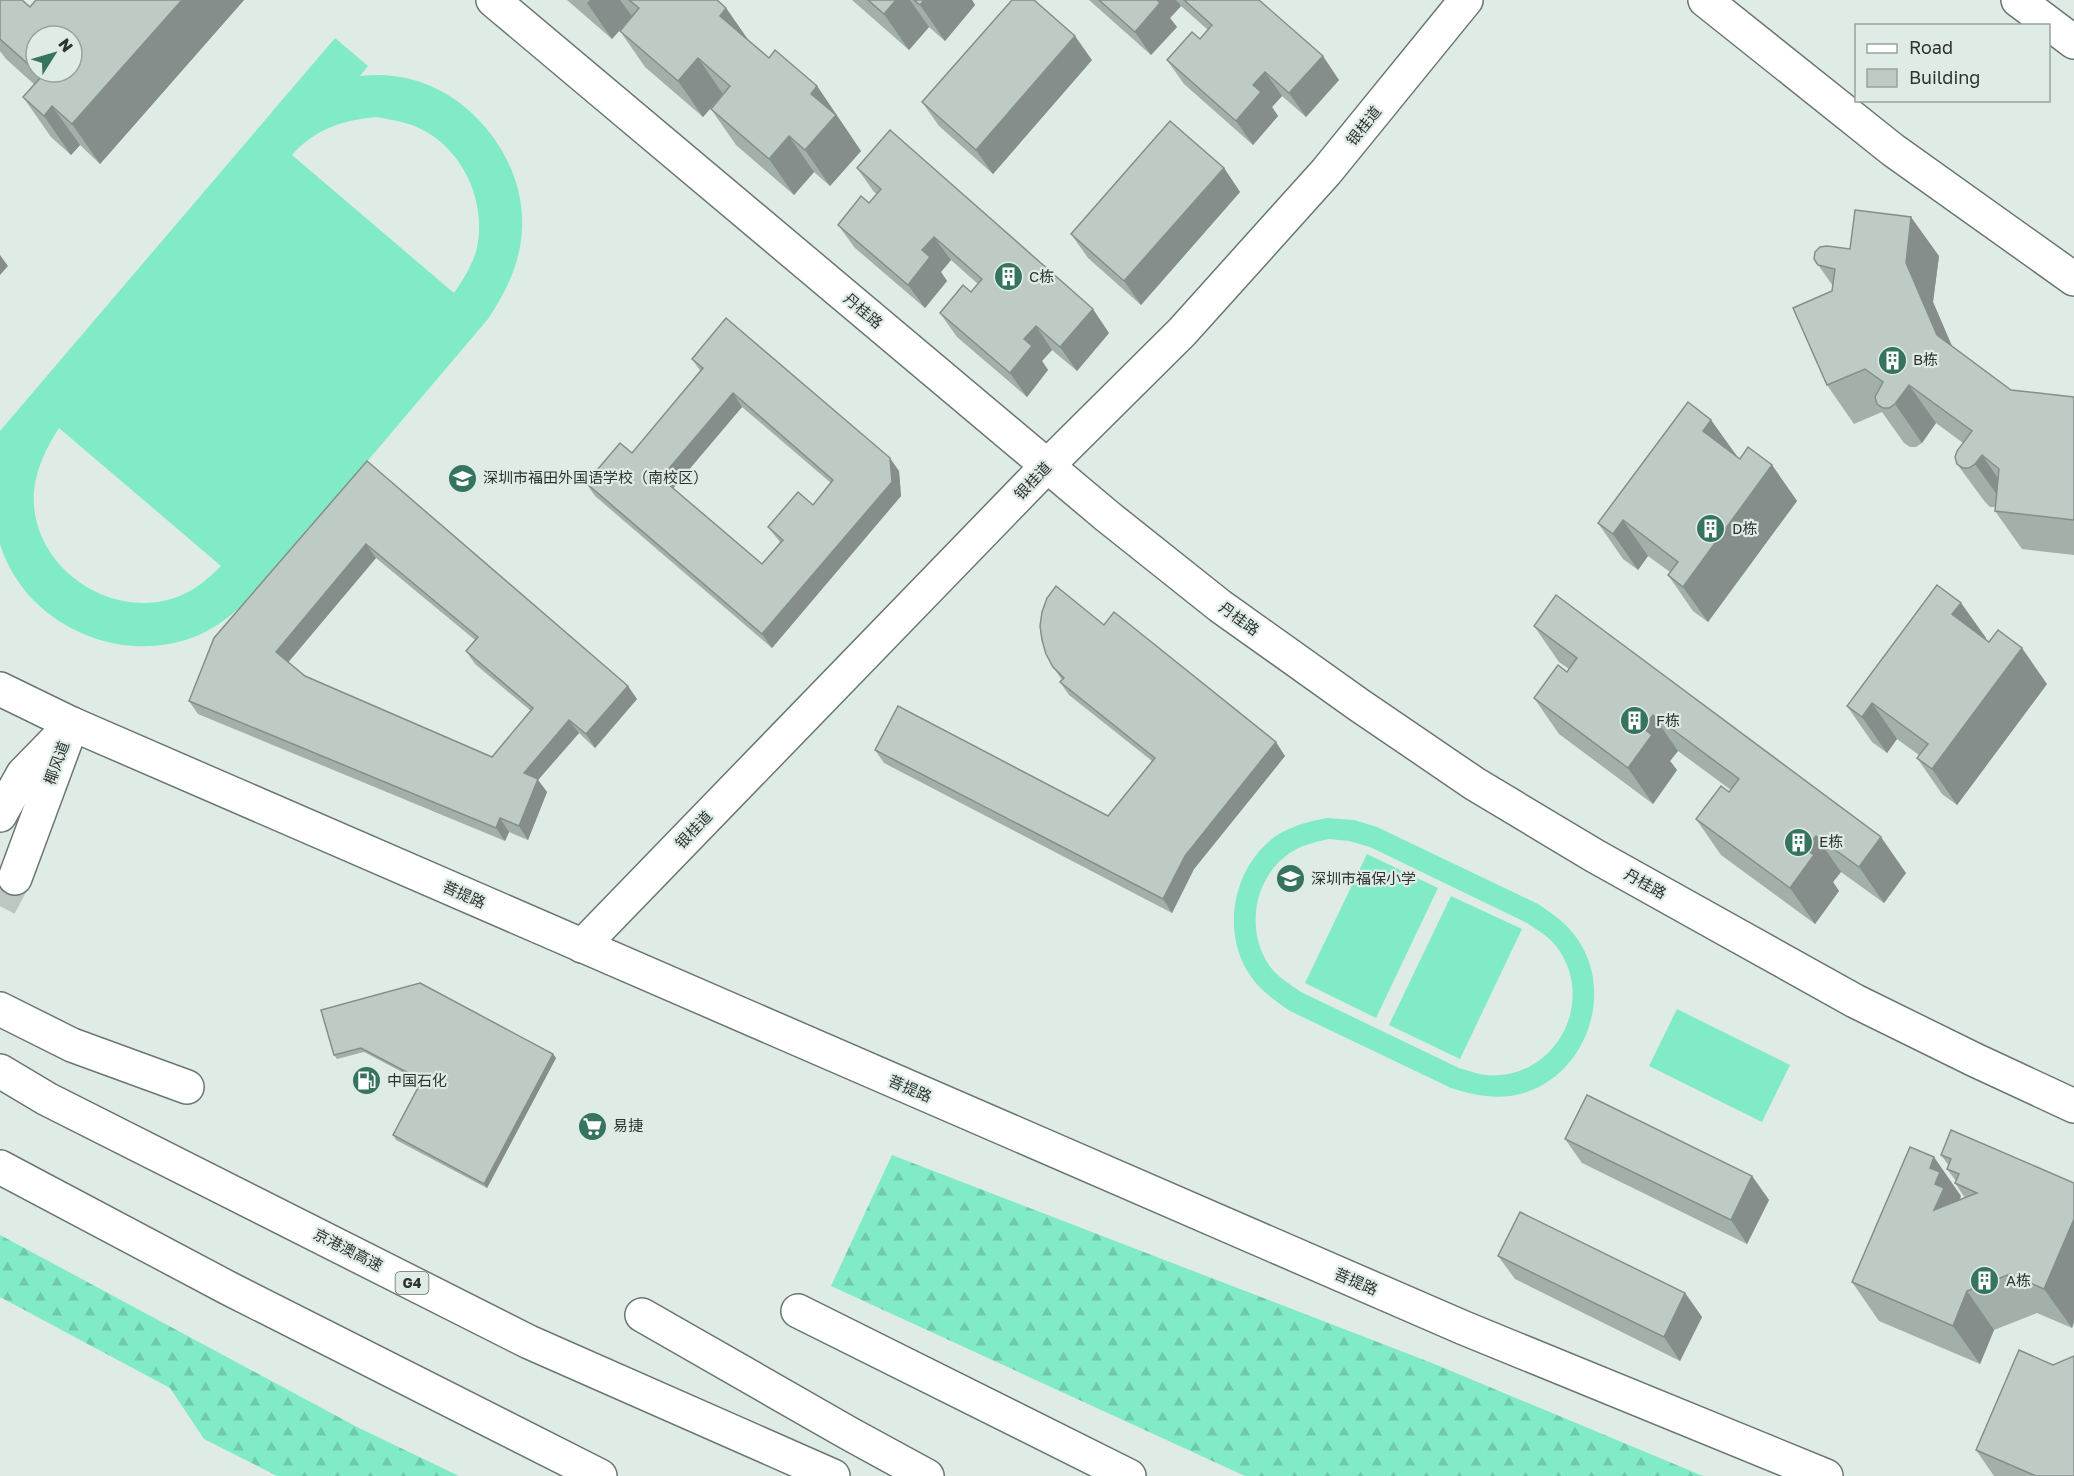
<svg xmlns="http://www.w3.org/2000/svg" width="2074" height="1476" font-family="'Golos Text','Noto Sans SC',sans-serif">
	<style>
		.forest { fill: url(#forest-firs) }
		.pitch { fill: #80ebc6; fill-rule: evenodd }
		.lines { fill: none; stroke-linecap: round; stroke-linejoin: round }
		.tertiary-tunnel { stroke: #bcc7c2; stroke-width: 33; stroke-dasharray: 33 16; stroke-linecap: butt }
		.minor-casing { stroke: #6a7671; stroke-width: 36 }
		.tertiary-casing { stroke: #6a7671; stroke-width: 36 }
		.primary-casing { stroke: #6a7671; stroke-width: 36 }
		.motorway-casing { stroke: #6a7671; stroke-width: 36 }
		.minor { stroke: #fff; stroke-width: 33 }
		.tertiary { stroke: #fff; stroke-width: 33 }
		.primary { stroke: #fff; stroke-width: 33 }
		.motorway { stroke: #fff; stroke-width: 33 }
		.wall { fill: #a3afa9; fill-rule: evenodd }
		.shaded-wall { fill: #858e8a }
		.building { fill: #becbc5; stroke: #858e8a; stroke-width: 1.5; fill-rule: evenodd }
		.labels { text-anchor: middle; stroke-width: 4.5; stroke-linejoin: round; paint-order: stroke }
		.shield { fill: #dfece6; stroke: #636a67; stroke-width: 1.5 }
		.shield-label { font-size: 14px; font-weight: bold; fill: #2e3331 }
		.street-label { font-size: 15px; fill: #2e3331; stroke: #dfece6 }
		.poi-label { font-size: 15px; fill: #2e3331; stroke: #dfece6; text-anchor: start }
	</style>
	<defs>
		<pattern id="forest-firs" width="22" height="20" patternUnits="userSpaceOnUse" patternTransform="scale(1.5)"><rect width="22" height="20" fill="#80ebc6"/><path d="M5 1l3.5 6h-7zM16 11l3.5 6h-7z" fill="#6fcaab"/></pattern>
	</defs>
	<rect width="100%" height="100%" fill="#dfece6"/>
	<g class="forest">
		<polygon points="892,1155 1432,1363 1703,1476 1245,1476 831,1286"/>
		<polygon points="0,1235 357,1427 459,1476 277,1476 204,1439 170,1388 0,1297"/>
	</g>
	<g class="pitch">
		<path d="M335 38 368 66 360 76C377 74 394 75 410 79 475 95 526 163 522 230 520 264 506 292 488 319L253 596C237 610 221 625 201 634 124 669 25 626 0 544V431ZM376 117C392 120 407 122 421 129 465 151 488 205 476 252 471 267 463 280 454 293L292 155C315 129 343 120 376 117ZM59 428 221 566C210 577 199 587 184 594 116 626 28 568 34 491 37 467 46 448 59 428Z"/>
		<path d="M1327 818 1354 820 1377 827 1538 904C1553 914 1566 923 1576 937 1615 990 1588 1071 1527 1092 1501 1101 1476 1096 1451 1088L1290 1011C1276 1001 1262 992 1252 978 1219 934 1233 863 1279 834 1295 825 1310 821 1327 818ZM1329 839 1349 841 1370 847 1527 923C1539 931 1551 938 1559 950 1593 1000 1560 1070 1500 1075 1485 1077 1472 1072 1459 1068L1301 992C1290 984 1277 977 1269 965 1245 930 1254 877 1290 853 1302 845 1315 842 1329 839Z"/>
		<polygon points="1367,854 1438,888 1376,1018 1305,983"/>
		<polygon points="1451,896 1522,929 1460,1059 1389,1025"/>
		<polygon points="1677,1009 1790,1065 1762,1122 1649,1066"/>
	</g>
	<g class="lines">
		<polyline class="tertiary-tunnel" points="0,906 15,878"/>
		<defs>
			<g id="minor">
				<polyline points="493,0 1107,516 1220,606 1359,705 1475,784 1595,856 1724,928 1855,1001 1975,1060 2074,1106"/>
				<polyline points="1705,0 1893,150 2074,279"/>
				<polyline points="582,946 1047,466 1182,332 1326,172 1466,0"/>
			</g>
			<g id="tertiary">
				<polyline points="0,689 72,724 1464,1328 1826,1476"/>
				<polyline points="0,815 23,774 62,734"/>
				<polyline points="15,878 72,724"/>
			</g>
			<polyline id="primary" points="2018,0 2074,42"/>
			<g id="motorway">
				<polyline points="0,1009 72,1045 187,1087"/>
				<polyline points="0,1071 47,1099 529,1342 833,1476"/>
				<polyline points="0,1167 228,1288 600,1476"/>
				<polyline points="798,1311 1129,1476"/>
				<polyline points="642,1315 850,1434 927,1476"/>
			</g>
		</defs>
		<use href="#minor" class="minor-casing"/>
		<use href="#tertiary" class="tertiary-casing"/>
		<use href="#primary" class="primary-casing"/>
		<use href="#motorway" class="motorway-casing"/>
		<use href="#minor" class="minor"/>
		<use href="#tertiary" class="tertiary"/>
		<use href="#primary" class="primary"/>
		<use href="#motorway" class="motorway"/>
	</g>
	<g class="wall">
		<path d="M0 0H22L30 7 36 0H244L100 164 80 145 71 155 51 137 23 97 35 85 6 59 0 51ZM36 36H72V72H36Z"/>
		<polygon points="567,0 717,0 726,8 749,41 769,58 817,86 861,151 830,186 814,172 794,195 736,145 711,109 723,94 703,117 645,67 620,31 632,17 612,39"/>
		<polygon points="852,0 972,0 975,5 945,41 929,27 909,50"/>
		<polygon points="1089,0 1259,0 1339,80 1306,117 1282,96 1272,107 1278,116 1253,145 1184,84 1167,60 1200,39 1208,30 1181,6 1170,18 1177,27 1151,55"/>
		<polygon points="1092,60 993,174 939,126 922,102"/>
		<polygon points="857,168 1109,333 1077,371 1052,350 1042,361 1048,370 1027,397 957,337 940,313 971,292 978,284 951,260 941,272 947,281 925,308 855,248 838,225 869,203 877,194 874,192"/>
		<polygon points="1224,168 1240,192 1141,305 1088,258 1071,234"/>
		<polygon points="1850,249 1939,256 1933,302 1952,346 2011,390 2074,397 2074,555 2022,549 1995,511 1995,507 1990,507 1985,502 1957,464 1963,443 1936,423 1922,443 1916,447 1910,447 1904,443 1882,412 1854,424 1827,385 1833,286 1814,259"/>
		<path d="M692 359 899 471 901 496 772 648 595 496 586 483 632 453 701 372ZM742 407 831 483 813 505 768 527 780 542 762 564 673 488Z"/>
		<polygon points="1711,420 1736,456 1740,459 1772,465 1797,501 1708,622 1693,611 1668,575 1670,572 1648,556 1638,570 1623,559 1598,523"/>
		<path d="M367 461 637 699 595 748 579 733 538 780 547 792 528 840 509 832 505 841 198 714 189 701ZM376 558 475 640 466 651 475 664 531 711 492 757 305 676 288 662Z"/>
		<polygon points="1961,603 1986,638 1985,639 2047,684 1957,805 1942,794 1917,758 1919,755 1897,739 1887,753 1872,742 1847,706"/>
		<polygon points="1104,625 1285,756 1194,869 1172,913 884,763 875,750 1108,816 1152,761 1069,695 1060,682 1062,680 1053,667"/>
		<polygon points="1534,626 1906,873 1884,903 1841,872 1833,882 1839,891 1815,924 1721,855 1696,819 1731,790 1678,751 1670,761 1677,770 1653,804 1559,734 1534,698 1567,672 1569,669 1559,662"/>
		<polygon points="321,1010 553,1054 556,1058 487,1188 396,1140 393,1135 421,1082 364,1052 337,1059 334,1055"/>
		<polygon points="1565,1139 1752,1176 1769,1200 1747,1244 1582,1163"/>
		<polygon points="1941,1155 2074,1183 2074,1322 2072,1328 2037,1313 1994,1330 1980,1364 1879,1321 1852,1282 1961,1196 1960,1200 1965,1198 1955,1183 1956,1181 1947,1169 1949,1166"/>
		<polygon points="1498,1256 1685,1293 1702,1317 1680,1361 1515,1279"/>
		<polygon points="2053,1365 2074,1476 1994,1476 1976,1450"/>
	</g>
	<g class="shaded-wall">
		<polygon points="182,0 244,0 100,164 72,124"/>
		<polygon points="590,0 620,0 632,16 612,39 587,3"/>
		<polygon points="896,0 910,0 929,27 909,50 884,14"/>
		<polygon points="924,0 972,0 975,5 945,41 920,5"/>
		<polygon points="1155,0 1176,0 1181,6 1170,18 1177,27 1151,55 1135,32"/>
		<polygon points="726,8 751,44 720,16"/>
		<polygon points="1075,36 1092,60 993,174 976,150"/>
		<polygon points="1323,56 1339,80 1306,117 1289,93"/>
		<polygon points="698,58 723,94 703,117 678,81"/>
		<polygon points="1265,72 1282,96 1272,107 1278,116 1253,145 1236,121 1253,85"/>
		<polygon points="817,86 861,151 830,186 805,150 811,94"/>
		<polygon points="52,106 80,145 71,155 44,116"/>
		<polygon points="789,136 814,172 794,195 769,159"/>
		<polygon points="1224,168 1240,192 1141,305 1124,281"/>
		<polygon points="1911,217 1939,256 1933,302 1964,374 1937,335 1906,263"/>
		<polygon points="934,237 951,260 941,272 947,281 925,308 908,285 922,250"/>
		<polygon points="0,255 8,266 0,275"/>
		<polygon points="1093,309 1109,333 1077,371 1060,347"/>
		<polygon points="1036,326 1052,350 1042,361 1048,370 1027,397 1010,373 1024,339"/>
		<polygon points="1909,385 1936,423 1922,443 1895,404"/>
		<polygon points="733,393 742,407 671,491 661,478"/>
		<polygon points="1711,420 1737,456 1728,467 1703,431"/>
		<polygon points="1982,455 2009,494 2003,503 1975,464"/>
		<polygon points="890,458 899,471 901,496 772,648 762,634"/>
		<polygon points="1772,465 1797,501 1708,622 1683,587"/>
		<polygon points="1623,520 1648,556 1638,570 1613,534"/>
		<polygon points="366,544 376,558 286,665 276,652"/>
		<polygon points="1961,603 1986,638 1977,650 1952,614"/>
		<polygon points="2022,648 2047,684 1957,805 1932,769"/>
		<polygon points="628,686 637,699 595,748 586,734"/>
		<polygon points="1872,703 1897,739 1887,753 1862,717"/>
		<polygon points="1653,715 1678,751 1670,761 1677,770 1653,804 1628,768 1643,728"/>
		<polygon points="569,720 579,733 538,780 547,792 528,840 519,826 524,773"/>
		<polygon points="1276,742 1285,756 1194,869 1172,913 1163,899 1185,856"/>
		<polygon points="500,818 509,832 505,841 496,828"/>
		<polygon points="1816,836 1841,872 1833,882 1839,891 1815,924 1790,888 1805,849"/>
		<polygon points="1881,837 1906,873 1884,903 1859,867"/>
		<polygon points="553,1054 556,1058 487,1188 484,1184"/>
		<polygon points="1934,1157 1961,1196 1959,1200 1967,1211 1934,1210 1935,1184 1930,1168"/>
		<polygon points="1752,1176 1769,1200 1747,1244 1731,1220"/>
		<polygon points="2074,1219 2074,1322 2072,1328 2044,1289"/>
		<polygon points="1967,1291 1994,1330 1980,1364 1953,1326"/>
		<polygon points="1685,1293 1702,1317 1680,1361 1664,1337"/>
	</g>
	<g class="building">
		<polygon points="0,0 22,0 30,7 36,0 182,0 72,124 52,106 44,116 23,97 42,76 37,72 72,72 72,36 36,36 36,71 0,39"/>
		<polygon points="629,0 717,0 726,8 720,16 769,58 775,50 817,86 811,94 836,115 805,150 789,136 769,159 711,109 730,86 698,58 678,81 620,31 639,8"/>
		<polygon points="868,0 896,0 884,14"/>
		<polygon points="914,0 924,0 920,5"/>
		<polygon points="1012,0 1034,0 1075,36 976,150 922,102"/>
		<polygon points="1099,0 1157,0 1160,3 1135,32"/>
		<polygon points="1184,0 1259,0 1323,56 1289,93 1265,72 1253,85 1261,92 1236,121 1167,60 1192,32 1200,39 1212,25"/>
		<polygon points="1170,121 1224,168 1124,281 1071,234"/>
		<polygon points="890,130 1093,309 1060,347 1036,326 1024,339 1032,346 1010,373 940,313 963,285 971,292 982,279 934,237 922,250 930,257 908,285 838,225 861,196 869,203 881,189 857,168"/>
		<polygon points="1855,210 1911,217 1906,263 1937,335 2011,390 2074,397 2074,520 1995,511 1999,469 1982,455 1975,464 1969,468 1963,468 1957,464 1955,457 1957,451 1972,431 1909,385 1895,404 1889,408 1883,408 1877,404 1875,397 1883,382 1865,369 1827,385 1793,308 1832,291 1835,269 1818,265 1814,259 1815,252 1820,247 1827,246 1850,249"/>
		<path d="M726 318 890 458 892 482 762 634 586 483 620 443 632 453 703 368 692 359ZM733 393 833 480 813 505 798 492 768 527 783 540 762 564 661 478Z"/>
		<polygon points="1688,402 1711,420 1703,431 1740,459 1748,447 1772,465 1683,587 1668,575 1678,562 1623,520 1613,534 1598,523"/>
		<path d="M367 461 628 686 586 734 569 720 524 773 538 779 519 826 500 818 496 828 189 701 214 638ZM366 544 478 637 466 651 533 708 492 757 305 676 276 652Z"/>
		<polygon points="1937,585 1961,603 1952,614 1989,642 1998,630 2022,648 1932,769 1917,758 1928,744 1872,703 1862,717 1847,706"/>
		<polygon points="1056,586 1104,625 1114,612 1276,742 1185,856 1163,899 875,750 898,706 1108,816 1155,758 1060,682 1064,678 1053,667 1046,654 1042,640 1040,626 1042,612 1047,598"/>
		<polygon points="1556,595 1881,837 1859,867 1816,836 1805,849 1814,855 1790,888 1696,819 1721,786 1729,792 1739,779 1653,715 1643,728 1652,735 1628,768 1534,698 1558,665 1567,672 1577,658 1534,626"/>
		<polygon points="420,983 553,1054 484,1184 393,1135 422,1080 361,1048 334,1055 321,1010"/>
		<polygon points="1587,1095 1752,1176 1731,1220 1565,1139"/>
		<polygon points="1951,1130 2074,1183 2074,1219 2044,1289 2010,1274 1967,1291 1953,1326 1852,1282 1910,1147 1934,1157 1930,1168 1940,1172 1935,1184 1944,1188 1934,1210 1977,1193 1955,1183 1959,1174 1947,1169 1951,1159 1941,1155"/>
		<polygon points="1520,1212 1685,1293 1664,1337 1498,1256"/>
		<polygon points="2019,1350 2053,1365 2074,1356 2074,1476 2036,1476 1976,1450"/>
	</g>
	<defs>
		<symbol id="building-disc" viewBox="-11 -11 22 22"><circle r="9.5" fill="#37745f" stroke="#dfece6"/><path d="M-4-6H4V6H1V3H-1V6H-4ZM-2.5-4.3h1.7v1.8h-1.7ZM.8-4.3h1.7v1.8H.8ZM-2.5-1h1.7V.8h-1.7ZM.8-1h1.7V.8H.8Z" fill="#fff"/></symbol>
		<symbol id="school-disc" viewBox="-11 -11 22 22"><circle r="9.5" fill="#37745f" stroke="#dfece6"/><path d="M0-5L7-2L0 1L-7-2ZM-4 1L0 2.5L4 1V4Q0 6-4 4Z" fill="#fff"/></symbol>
		<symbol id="fuel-disc" viewBox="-11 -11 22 22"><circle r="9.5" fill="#37745f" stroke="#dfece6"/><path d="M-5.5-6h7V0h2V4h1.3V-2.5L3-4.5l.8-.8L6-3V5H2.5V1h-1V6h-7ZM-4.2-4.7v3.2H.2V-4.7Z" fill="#fff"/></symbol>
		<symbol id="supermarket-disc" viewBox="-11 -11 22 22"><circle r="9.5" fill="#37745f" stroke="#dfece6"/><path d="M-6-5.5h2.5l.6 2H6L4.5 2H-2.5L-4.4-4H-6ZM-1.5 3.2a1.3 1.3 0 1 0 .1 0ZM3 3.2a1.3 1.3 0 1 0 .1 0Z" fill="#fff"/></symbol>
	</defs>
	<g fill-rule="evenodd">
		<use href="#building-disc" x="992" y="260" width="33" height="33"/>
		<use href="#building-disc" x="1876" y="344" width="33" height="33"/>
		<use href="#school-disc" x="446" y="462" width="33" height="33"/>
		<use href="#building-disc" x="1694" y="512" width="33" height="33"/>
		<use href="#building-disc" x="1618" y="704" width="33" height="33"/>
		<use href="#building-disc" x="1782" y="826" width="33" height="33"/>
		<use href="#school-disc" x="1274" y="862" width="33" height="33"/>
		<use href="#fuel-disc" x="350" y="1064" width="33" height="33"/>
		<use href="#supermarket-disc" x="576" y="1110" width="33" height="33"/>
		<use href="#building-disc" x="1968" y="1264" width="33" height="33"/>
	</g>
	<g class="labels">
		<rect class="shield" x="395.5" y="1272" width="33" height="22" rx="4.5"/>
		<g class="shield-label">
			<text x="412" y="1288">G4</text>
		</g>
		<g class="street-label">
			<text transform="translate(1364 126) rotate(-51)" y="5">银桂道</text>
			<text transform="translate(863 311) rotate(40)" y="5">丹桂路</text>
			<text transform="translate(1033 481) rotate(-46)" y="5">银桂道</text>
			<text transform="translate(1239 619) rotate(36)" y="5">丹桂路</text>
			<text transform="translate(57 763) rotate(-70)" y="5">椰风道</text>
			<text transform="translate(694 830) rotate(-46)" y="5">银桂道</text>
			<text transform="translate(1645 884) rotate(29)" y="5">丹桂路</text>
			<text transform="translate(464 895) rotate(24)" y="5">菩提路</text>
			<text transform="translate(910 1089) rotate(23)" y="5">菩提路</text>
			<text transform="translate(348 1250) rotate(27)" y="5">京港澳高速</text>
			<text transform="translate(1356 1282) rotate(23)" y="5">菩提路</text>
		</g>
		<g class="poi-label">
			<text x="1029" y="282">C栋</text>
			<text x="1913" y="365">B栋</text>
			<text x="483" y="483">深圳市福田外国语学校（南校区）</text>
			<text x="1732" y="534">D栋</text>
			<text x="1656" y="726">F栋</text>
			<text x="1819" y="847">E栋</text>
			<text x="1311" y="884">深圳市福保小学</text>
			<text x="387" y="1086">中国石化</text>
			<text x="613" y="1131">易捷</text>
			<text x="2006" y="1286">A栋</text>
		</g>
	</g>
	<rect x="1855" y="24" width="195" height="78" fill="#dfece6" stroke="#98a29e" stroke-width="1.5"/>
	<rect x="1867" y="44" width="30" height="9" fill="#ffffff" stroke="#98a29e" stroke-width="1.5"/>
	<text x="1909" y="54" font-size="18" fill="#2e3331">Road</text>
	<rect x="1867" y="69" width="30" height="18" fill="#becbc5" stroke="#98a29e" stroke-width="1.5"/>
	<text x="1909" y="84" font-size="18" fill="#2e3331">Building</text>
	<g transform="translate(54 54) rotate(53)"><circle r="28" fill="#dfece6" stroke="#98a29e" stroke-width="1.5"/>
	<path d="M0-4.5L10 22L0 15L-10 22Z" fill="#37745f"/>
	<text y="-9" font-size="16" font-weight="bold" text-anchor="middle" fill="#2e3331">N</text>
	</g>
</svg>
